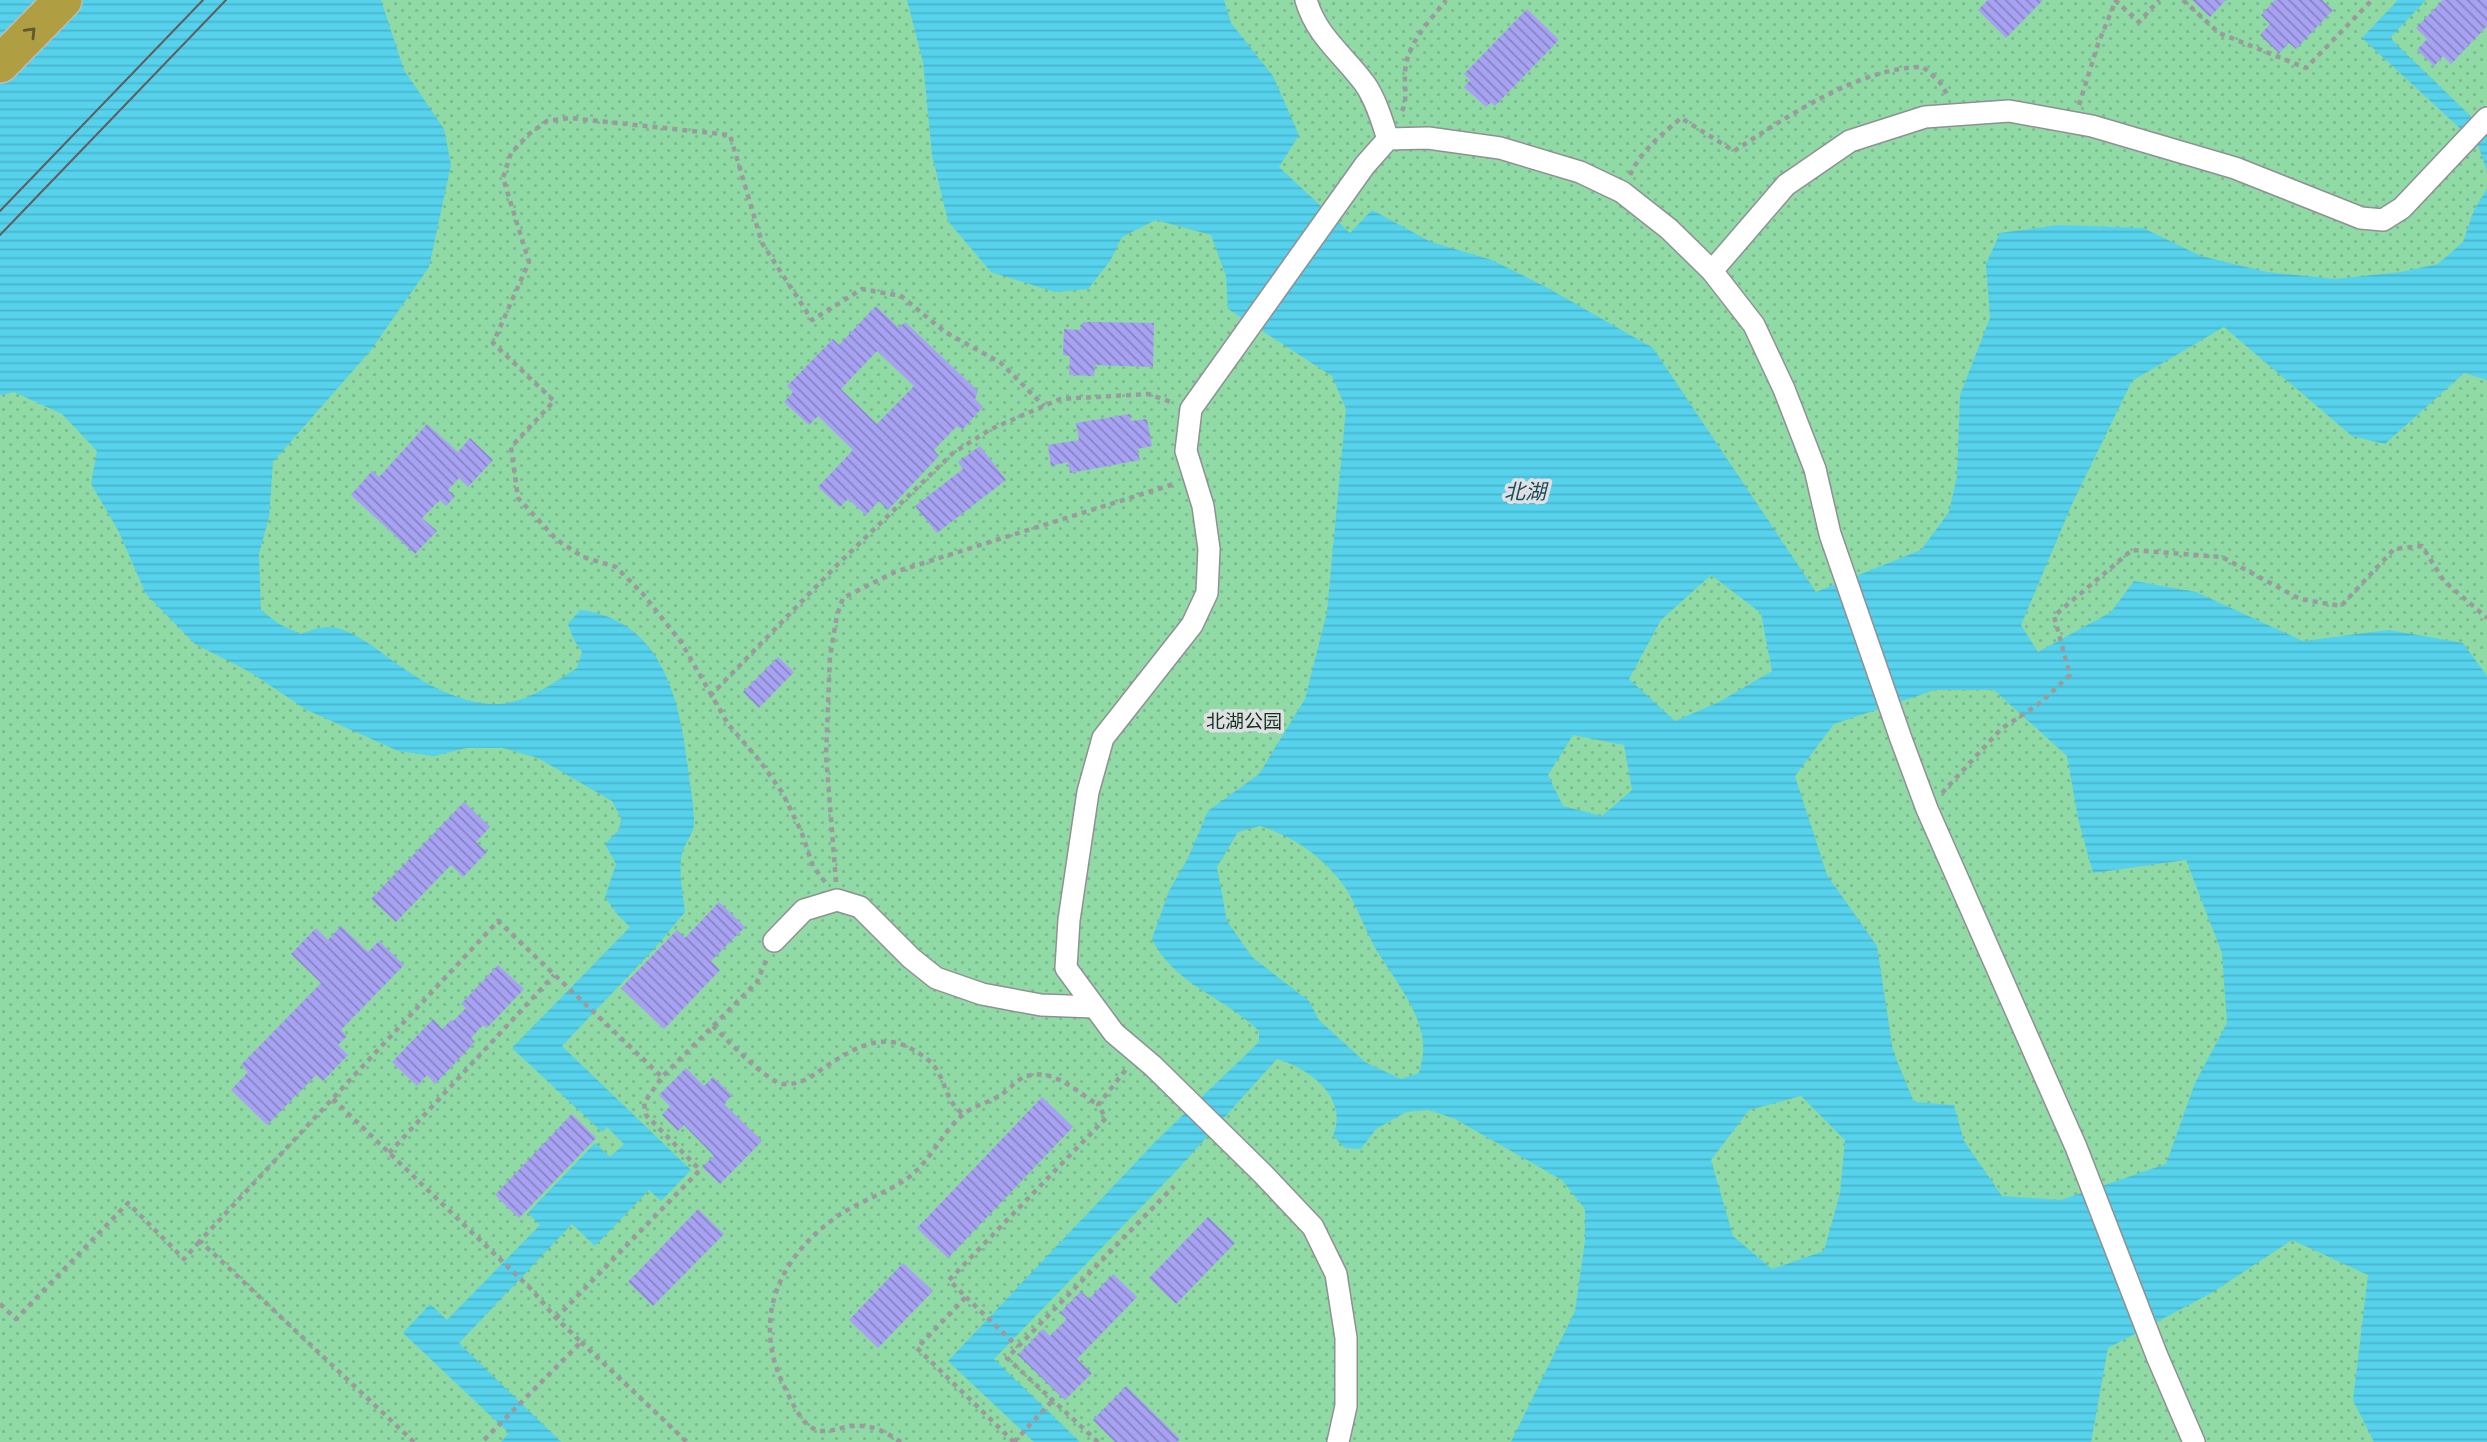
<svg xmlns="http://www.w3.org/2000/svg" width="2487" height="1442" font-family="Lato,'Noto Sans SC',sans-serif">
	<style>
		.park { fill: url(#park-dots) }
		.water { fill: url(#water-rules); fill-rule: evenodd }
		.building { fill: url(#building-back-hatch); fill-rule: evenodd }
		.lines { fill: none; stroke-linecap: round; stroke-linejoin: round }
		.minor-casing { stroke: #909094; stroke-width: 24 }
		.trunk-casing { stroke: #bcbcbc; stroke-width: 40 }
		.path { stroke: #9b9b9e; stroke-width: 4.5; stroke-dasharray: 5 5; stroke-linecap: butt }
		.minor { stroke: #fff; stroke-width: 21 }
		.trunk { stroke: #af9f42; stroke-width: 37 }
		.tram { stroke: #5e5e60; stroke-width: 2 }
		.oneway { stroke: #60592f }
		.labels { text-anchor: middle; stroke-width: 7; stroke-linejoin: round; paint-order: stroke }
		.park-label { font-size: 19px; fill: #11341e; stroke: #e0e0e4 }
		.water-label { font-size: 21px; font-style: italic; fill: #184d58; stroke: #e0e0e4 }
	</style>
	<defs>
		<pattern id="park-dots" width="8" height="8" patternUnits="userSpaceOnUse" patternTransform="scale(1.75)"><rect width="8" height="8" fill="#8fdaa5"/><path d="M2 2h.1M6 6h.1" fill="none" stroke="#7bbb8e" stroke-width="1.8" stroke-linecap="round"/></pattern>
		<pattern id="water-rules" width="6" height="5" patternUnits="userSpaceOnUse" patternTransform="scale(1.75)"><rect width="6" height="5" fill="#56d2ec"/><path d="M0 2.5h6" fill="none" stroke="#4ab4ca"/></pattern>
		<pattern id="building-back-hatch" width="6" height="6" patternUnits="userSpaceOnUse" patternTransform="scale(1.75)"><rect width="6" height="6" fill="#a7a2f2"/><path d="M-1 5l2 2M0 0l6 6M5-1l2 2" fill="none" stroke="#8783c4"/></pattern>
	</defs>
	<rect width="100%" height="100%" fill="#e0e0e4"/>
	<rect class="park" x="0" y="0" width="2487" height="1442"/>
	<g class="water">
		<path d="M0 0H381L404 70 444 129 451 165 429 267 371 350 273 462 269 517 259 554 261 610 279 624 301 634C312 630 325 625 337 628 359 634 379 651 397 664 424 683 460 704 495 704 526 704 553 683 577 668L582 652 574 640 568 624 580 610C662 620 680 699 688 769 690 787 694 805 694 823 694 833 685 843 682 853 678 871 683 894 685 912L654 949 562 1046 691 1170 661 1201 649 1190 595 1246 572 1224 459 1343 561 1442H501L509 1433 403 1333 430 1304 447 1320 540 1225 528 1213 595 1143 610 1157 624 1144 607 1127 602 1132 512 1048 630 927 617 914 605 897 616 864 605 844 619 830 621 818 612 801 538 758 503 748H467L434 756 398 751 307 710 250 672 195 644 146 594 118 530 91 484 97 451 62 414 14 392 0 395Z"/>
		<path d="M907 0H1224L1231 23 1273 76 1299 135 1279 167 1350 233 1372 210 1431 242 1492 260 1546 287 1653 348 1816 592 1921 550 1949 512 1957 476 1960 395 1990 318 1986 264 2000 233 2059 225 2143 228 2201 256 2267 272 2335 279 2401 272 2438 264 2463 242 2474 210 2487 189V380L2464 373 2385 444 2352 436 2224 327 2132 381 2072 504 2021 625 2038 652 2111 612 2134 581 2196 592 2303 641 2389 630 2463 643 2487 676V1442H2374L2353 1400 2368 1275 2292 1240 2213 1292 2108 1348 2091 1442H1511L1575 1311 1585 1241V1209L1562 1180 1455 1119 1429 1110 1406 1112 1376 1129 1361 1149 1345 1148 1333 1136C1349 1097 1310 1069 1277 1059L1178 1169 994 1359 1080 1442H1034L948 1361 1157 1140 1259 1042V1031C1225 997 1174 985 1152 939L1169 891 1188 858 1208 811 1259 774 1305 699 1327 612 1346 409 1332 376 1228 309 1226 276 1211 235 1156 220 1122 237 1110 261 1088 289 1055 292 991 272 948 221 932 155 923 62ZM1711 575 1761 613 1772 671 1719 702 1675 721 1629 679 1661 620ZM1935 690H1994L2067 756 2078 818 2093 873 2186 860 2222 953 2227 1023 2195 1083 2166 1164 2061 1200 2002 1196 1964 1141 1954 1105 1914 1102 1893 1051 1877 946 1827 875 1795 776 1834 724ZM1573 735 1624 745 1632 790 1602 816 1563 806 1548 775ZM1260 826C1293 837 1316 852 1339 879 1354 897 1363 925 1374 946 1390 973 1413 1000 1421 1031 1425 1046 1423 1058 1419 1073L1401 1079 1365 1062 1319 1020 1309 1001 1252 957 1227 921 1217 867 1238 832ZM1801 1096 1845 1140 1840 1193 1824 1251 1772 1269 1733 1236 1711 1160 1749 1110Z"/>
		<polygon points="2398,0 2426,0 2390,38 2487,132 2487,171 2478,145 2362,38"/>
	</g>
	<g class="building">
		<polygon points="1988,0 2043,0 2006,38 1978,10"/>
		<polygon points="2192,0 2226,0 2210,17"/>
		<polygon points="2275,0 2322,0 2333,10 2296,49 2289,43 2279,53 2260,35 2270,24 2261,15"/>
		<polygon points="2443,0 2487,0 2487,26 2451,64 2443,56 2434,66 2417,50 2427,39 2416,28"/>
		<polygon points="1527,9 1559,40 1495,106 1491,102 1486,107 1464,87 1470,80 1464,74"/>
		<path d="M876 306 899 328 905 322 978 391 975 399 983 407 962 430 957 426 934 450 939 456 888 510 879 501 866 515 848 499 840 507 818 487 853 450 818 416 809 425 784 402 793 392 787 386 833 339 839 345ZM877 351 914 386 877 424 841 389Z"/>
		<polygon points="1083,322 1154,323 1153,367 1095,365 1094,376 1069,375 1070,356 1063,355 1064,329 1080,330"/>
		<polygon points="1130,414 1131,421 1147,419 1152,446 1137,449 1140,460 1070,473 1068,462 1051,466 1048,445 1079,440 1076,423"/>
		<polygon points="427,424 458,452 470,438 493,460 468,487 459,478 448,490 455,496 446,506 440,500 422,518 437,531 415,554 351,495 372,471 379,477"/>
		<polygon points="980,446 1006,480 937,533 915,506 963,469 958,462"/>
		<polygon points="778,657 794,672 759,708 743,692"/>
		<polygon points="464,802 490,827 476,842 487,852 463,877 451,865 396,922 371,899"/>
		<polygon points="719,902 745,927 711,961 720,970 664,1029 621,988 677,930 685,938"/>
		<polygon points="341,926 368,952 379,941 404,965 341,1030 347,1036 338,1045 348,1055 323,1081 316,1075 267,1125 231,1090 248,1072 241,1065 321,983 291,954 316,928 328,940"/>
		<polygon points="498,965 524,989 487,1028 483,1025 471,1038 475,1042 435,1084 427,1075 417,1086 392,1062 433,1019 442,1029 451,1020 453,1021 466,1008 461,1004"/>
		<polygon points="686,1068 704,1086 713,1077 732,1095 724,1104 762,1141 720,1184 702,1167 714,1156 684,1125 678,1131 662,1115 670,1106 659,1095"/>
		<polygon points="1042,1097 1073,1127 948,1258 917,1228"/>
		<polygon points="572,1114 596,1138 519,1218 495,1195"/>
		<polygon points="698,1209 724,1234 653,1306 628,1282"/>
		<polygon points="1208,1217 1235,1243 1176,1304 1149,1278"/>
		<polygon points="903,1263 933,1291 878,1348 849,1320"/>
		<polygon points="1113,1274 1137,1297 1077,1359 1092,1373 1065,1400 1018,1355 1043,1329 1050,1336 1067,1319 1060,1313 1081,1291 1089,1299"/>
		<polygon points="1126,1386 1180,1439 1177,1442 1115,1442 1093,1420"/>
	</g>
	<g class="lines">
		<defs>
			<g id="minor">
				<path d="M1306 0C1317 37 1343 54 1365 84 1376 100 1382 121 1388 139"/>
				<polyline points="1712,271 1786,185 1850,141 1925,117 2009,111 2092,126 2235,168 2361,218 2383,220 2402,208 2487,118"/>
				<polyline points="774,941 804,910 837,900 860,907 911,958 936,978 982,994 1041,1005 1094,1007"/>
				<polyline points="1338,1442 1346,1406 1346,1338 1336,1274 1313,1227 1263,1174 1153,1066 1114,1033 1066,968 1069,920 1088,792 1103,738 1192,625 1207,593 1209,549 1203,506 1186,451 1191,409 1365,165 1388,139 1428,138 1500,148 1580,172 1622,192 1669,229 1712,271 1754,325 1784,389 1815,469 1830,534 1901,739 1927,809 2076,1147 2157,1356 2194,1442"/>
			</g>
			<polyline id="trunk" points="0,64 63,0"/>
		</defs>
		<use href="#minor" class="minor-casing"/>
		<use href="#trunk" class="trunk-casing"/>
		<g class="path">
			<polyline points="2115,0 2139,22 2159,0"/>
			<polyline points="2183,0 2219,33 2306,68 2372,0"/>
			<polyline points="2079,105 2098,44 2116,0"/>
			<path d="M1402 111C1408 98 1404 86 1405 72 1407 43 1429 22 1446 0"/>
			<path d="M1630 175C1640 152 1662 134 1681 118L1734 151C1787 117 1859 67 1923 67L1939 81 1947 94"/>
			<polyline points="710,696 838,564 953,453 991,429 1060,399 1148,394 1174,403"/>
			<polyline points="1942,793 2001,729 2040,703 2070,675 2054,616 2132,550 2222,557 2300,599 2341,606 2394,549 2422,546 2444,581 2487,618"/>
			<polyline points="825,882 813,866 801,831 782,792 759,760 728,724 681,642 643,594 616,567 583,557 557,540 518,498 511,447 554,401 493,343 529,262 503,178 511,153 529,134 547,121 570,118 730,135 762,243 812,320 862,289 901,296 945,332 1001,363 1044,406"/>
			<polyline points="836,882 826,755 830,656 837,615 843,598 895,572 1177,483"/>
			<path d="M713 1026C726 1039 767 1082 783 1084 799 1085 810 1078 822 1069 860 1044 888 1027 928 1060 942 1071 943 1088 952 1102 954 1106 959 1110 962 1114"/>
			<polyline points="333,1099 531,1289 556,1318 581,1342 482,1442"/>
			<polyline points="389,1153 554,975"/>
			<polyline points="966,1297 1018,1347"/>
			<polyline points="0,1304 16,1319 128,1203 184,1259 200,1241"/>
			<polyline points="556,1318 700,1170 646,1115 644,1103 662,1077 757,982 767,958"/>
			<polyline points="581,1342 687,1442"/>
			<polyline points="414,1442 200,1241 498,921 662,1077"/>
			<path d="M901 1442C888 1434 878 1427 862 1426 840 1423 823 1442 804 1421 795 1410 789 1396 783 1384 752 1318 779 1258 835 1218 858 1201 886 1194 909 1177 930 1161 941 1135 960 1117 971 1106 989 1103 1002 1094 1010 1089 1018 1078 1027 1076 1053 1068 1078 1092 1098 1105"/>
			<polyline points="1014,1442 917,1348 966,1297 949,1280 1106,1118 1098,1105 1127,1068"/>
			<polyline points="1014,1442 1053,1400"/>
			<polyline points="1098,1442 1007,1358 1174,1186"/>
		</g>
		<use href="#minor" class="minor"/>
		<use href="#trunk" class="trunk"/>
		<g class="tram">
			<polyline points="0,211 203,0"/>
			<polyline points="0,235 226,0"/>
		</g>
	</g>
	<defs><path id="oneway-chevron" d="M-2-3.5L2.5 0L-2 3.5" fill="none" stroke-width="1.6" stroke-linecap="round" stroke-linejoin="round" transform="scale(1.75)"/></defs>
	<use class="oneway" href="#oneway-chevron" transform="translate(31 32) rotate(-46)"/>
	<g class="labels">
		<g class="park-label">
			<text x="1244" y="728">北湖公园</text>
		</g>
		<g class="water-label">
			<text x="1525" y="499">北湖</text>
		</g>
	</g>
</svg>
